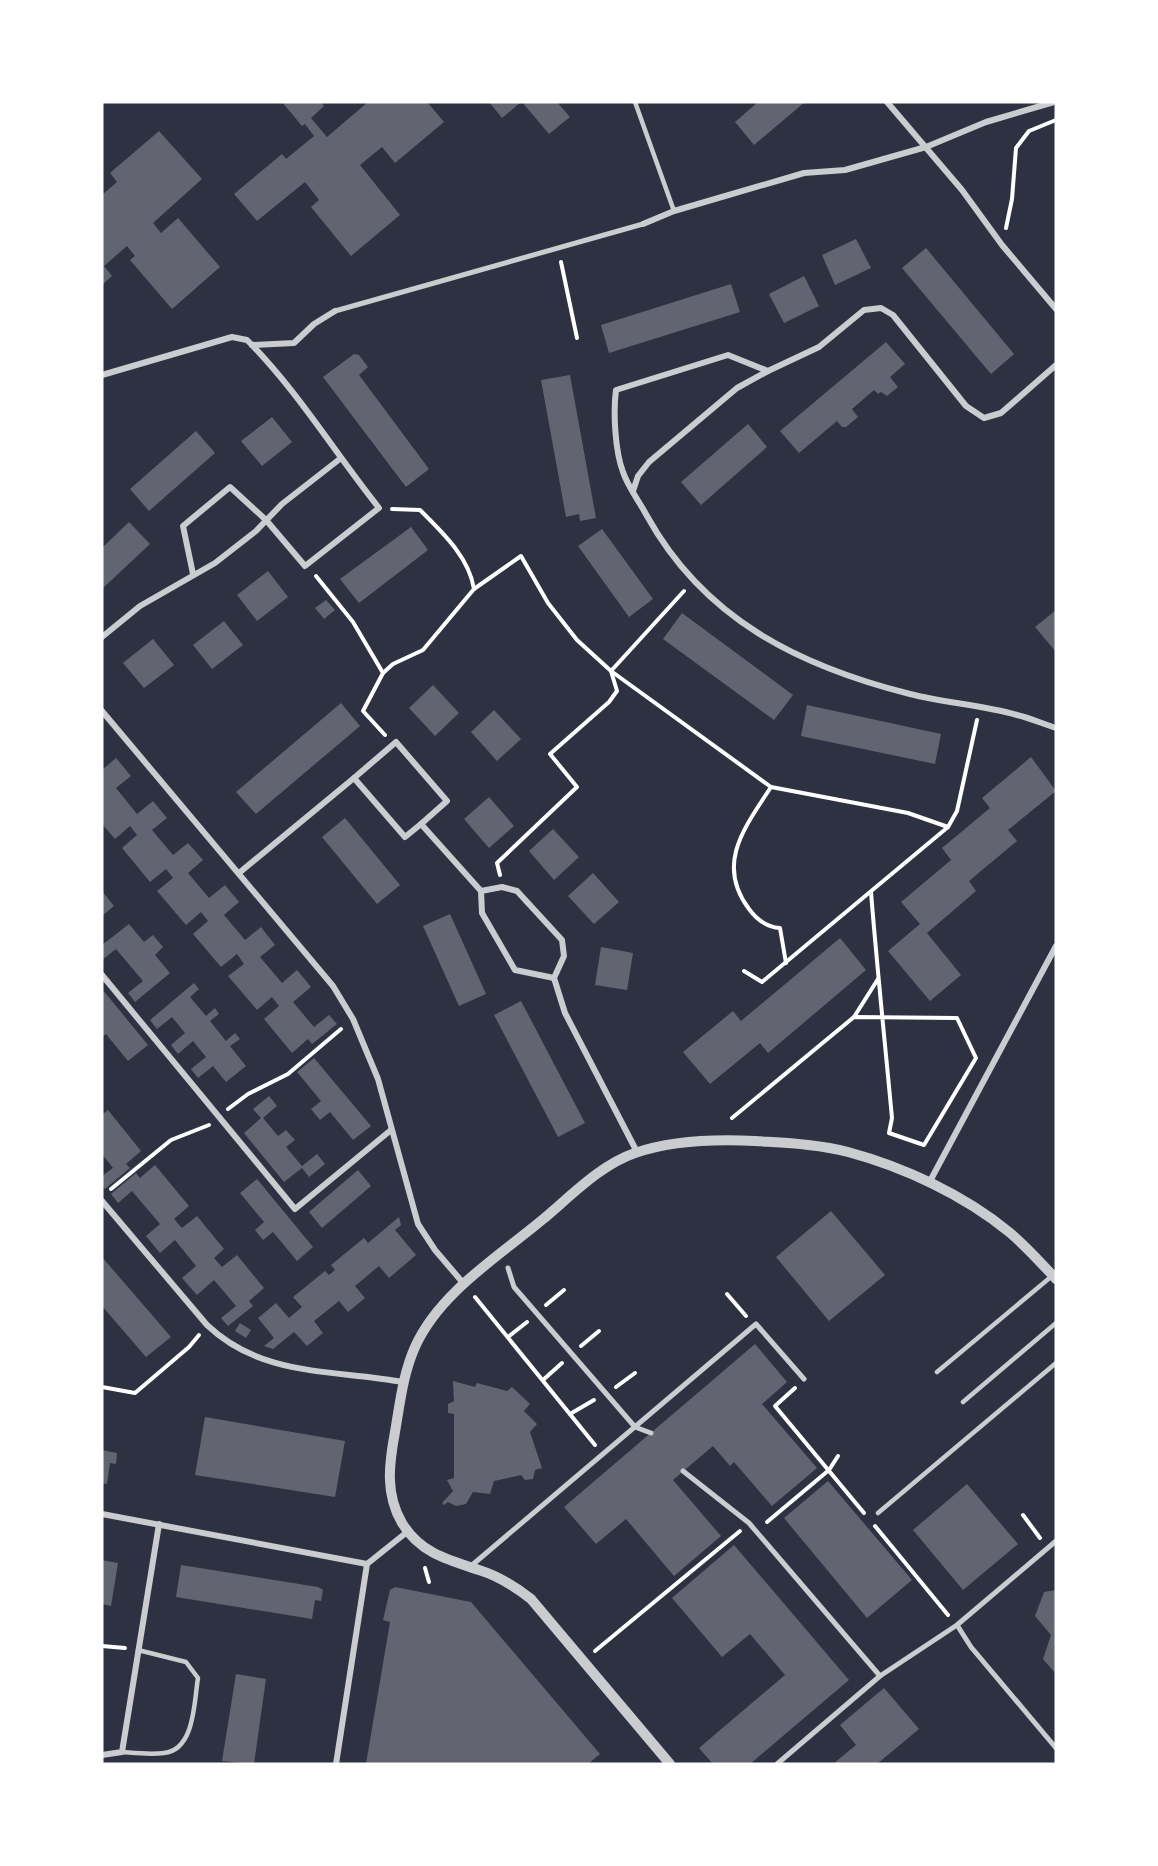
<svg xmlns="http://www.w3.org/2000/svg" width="1158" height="1866" font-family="'Times New Roman',serif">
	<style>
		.building { fill: #626471 }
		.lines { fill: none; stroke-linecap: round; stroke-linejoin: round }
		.path { stroke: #fff; stroke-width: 4 }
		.service { stroke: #caccd0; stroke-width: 4.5 }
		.pedestrian { stroke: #caccd0; stroke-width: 5 }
		.minor { stroke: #caccd0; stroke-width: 6 }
		.tertiary { stroke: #caccd0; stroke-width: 10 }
	</style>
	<rect width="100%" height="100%" fill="#2d3142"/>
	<g class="building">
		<polygon points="282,102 321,102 324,106 311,118 327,137 368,102 427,102 444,122 395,163 382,147 360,165 400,215 351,256 311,207 319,200 305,182 257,221 234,194 282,154 286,159 314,136 305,124 302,126"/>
		<polygon points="489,102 521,102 502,118"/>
		<polygon points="522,102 557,102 570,117 549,134"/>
		<polygon points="758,102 805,102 754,145 735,122"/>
		<polygon points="159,131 202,179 153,223 161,233 178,218 220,267 172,309 130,260 135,256 127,246 104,266 112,276 102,285 102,195 117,182 110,173"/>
		<polygon points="856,239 871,268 835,285 822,255"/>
		<polygon points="926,248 1014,354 991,374 902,268"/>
		<polygon points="804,276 819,306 784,323 769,294"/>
		<polygon points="731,284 740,312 609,353 601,325"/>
		<polygon points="886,342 905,364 890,377 898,387 887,396 881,392 878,394 874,390 852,409 858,417 846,427 842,427 837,421 799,453 780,431"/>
		<polygon points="354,354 359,355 368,367 359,375 429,469 406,487 323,377"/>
		<polygon points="570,375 596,518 580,521 579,514 566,517 541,380"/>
		<polygon points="272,417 292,442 262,466 241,441"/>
		<polygon points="748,424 767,447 701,505 681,482"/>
		<polygon points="196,431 215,453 149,511 130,489"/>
		<polygon points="129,522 150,544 102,589 102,548"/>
		<polygon points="411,527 428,550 359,603 340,579"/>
		<polygon points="602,529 653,599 629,617 578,546"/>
		<polygon points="268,571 288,597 257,621 237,595"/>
		<polygon points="326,600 335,610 324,619 315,608"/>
		<polygon points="1056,610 1056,652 1035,627"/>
		<polygon points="682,613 793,695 774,720 663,639"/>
		<polygon points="224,621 243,645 212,669 193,645"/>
		<polygon points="153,639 174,665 144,688 123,663"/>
		<polygon points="433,685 459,713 435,736 409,708"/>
		<polygon points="341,703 360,726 256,814 236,792"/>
		<polygon points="807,705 941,734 935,764 801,736"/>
		<polygon points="494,710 521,739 497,761 471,732"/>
		<polygon points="1031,757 1056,791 1008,830 1017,841 969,881 976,891 927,933 961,975 930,1001 888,951 920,924 901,902 951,860 942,848 990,808 982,798"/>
		<polygon points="116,758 131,776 116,788 137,814 153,801 167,818 152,830 173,855 188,843 203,860 188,873 209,898 225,885 239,902 224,915 245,940 261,927 275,945 260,957 282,983 297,970 311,987 293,1002 314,1027 329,1015 337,1024 312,1044 308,1039 292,1053 264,1019 279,1006 272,997 257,1010 228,976 244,964 237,954 221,967 193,934 208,921 201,912 186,925 157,891 173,878 166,869 150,882 122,848 137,835 130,826 115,839 102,824 102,770"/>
		<polygon points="489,797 514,826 489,848 464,819"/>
		<polygon points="345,818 400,885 377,904 322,837"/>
		<polygon points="553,829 579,857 554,880 529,851"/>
		<polygon points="593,873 619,902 594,924 568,896"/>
		<polygon points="102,891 114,906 102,916"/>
		<polygon points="450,914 486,994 459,1006 423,926"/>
		<polygon points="129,924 144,942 153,935 163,947 155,955 170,973 135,1002 128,993 143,981 116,949 102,960 102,945"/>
		<polygon points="840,938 866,970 768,1053 760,1043 710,1084 683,1052 733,1011 741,1021"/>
		<polygon points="601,947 633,953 627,990 595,985"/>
		<polygon points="194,983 199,989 190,997 206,1016 215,1008 219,1014 210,1021 226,1041 235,1033 240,1039 230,1046 246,1066 226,1082 213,1066 198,1078 191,1069 206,1057 193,1041 178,1054 171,1045 185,1033 172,1017 157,1029 150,1020"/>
		<polygon points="102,989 148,1045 128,1061 106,1034 102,1037"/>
		<polygon points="521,1001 585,1123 558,1137 494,1015"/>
		<polygon points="314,1058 371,1126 353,1140 330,1112 320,1120 311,1109 321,1101 297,1072"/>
		<polygon points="269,1096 277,1106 263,1118 278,1136 286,1130 295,1140 286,1147 302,1166 317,1154 325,1164 309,1177 302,1168 284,1182 244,1133 261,1118 253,1109"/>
		<polygon points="108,1110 141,1151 126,1164 130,1168 105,1189 102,1185 102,1176 113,1168 102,1154 102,1115"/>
		<polygon points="155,1165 189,1206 174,1219 182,1228 197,1216 224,1249 214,1258 222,1267 237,1255 264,1288 249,1301 253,1306 228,1326 221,1318 236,1306 214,1280 197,1295 182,1278 196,1266 175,1240 160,1253 146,1236 160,1224 132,1191 118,1203 111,1194 136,1173 140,1178"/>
		<polygon points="358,1170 371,1186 322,1228 309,1212"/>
		<polygon points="257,1179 313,1247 297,1261 273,1232 263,1240 255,1230 264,1222 240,1193"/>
		<polygon points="831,1211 885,1275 829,1321 776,1257"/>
		<polygon points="399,1217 401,1225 395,1230 416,1255 389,1278 379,1266 355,1286 365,1298 348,1312 339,1301 314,1321 323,1333 307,1346 294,1332 273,1349 264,1346 274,1338 258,1318 276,1303 289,1318 302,1307 293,1297 325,1271 329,1275 335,1270 331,1265 364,1238 368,1243"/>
		<polygon points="102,1257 171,1337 146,1357 102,1306"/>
		<polygon points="240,1323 251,1330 246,1338 235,1331"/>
		<polygon points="755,1344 787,1382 762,1404 817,1468 772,1506 734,1462 730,1466 713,1446 673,1480 721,1536 674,1576 626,1519 596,1544 564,1507"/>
		<polygon points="453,1381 475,1387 477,1383 507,1391 512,1387 530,1404 524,1411 537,1424 530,1432 542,1468 535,1470 533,1479 525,1480 521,1475 494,1481 490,1494 473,1492 466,1504 456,1506 448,1502 444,1505 442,1503 453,1491 447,1480 454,1478 454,1414 448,1413 448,1404 454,1401"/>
		<polygon points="205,1417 345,1441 335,1497 195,1475"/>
		<polygon points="102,1450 117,1453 116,1464 110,1463 107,1484 102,1483"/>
		<polygon points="828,1481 912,1580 867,1618 784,1518"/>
		<polygon points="967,1484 1018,1544 963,1590 913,1530"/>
		<polygon points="734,1545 849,1680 750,1764 713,1764 699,1748 785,1675 750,1634 722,1657 672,1598"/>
		<polygon points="102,1560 118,1563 111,1606 102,1604"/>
		<polygon points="181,1565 318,1587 323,1590 321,1601 315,1600 312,1619 176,1597"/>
		<polygon points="395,1587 471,1602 600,1754 588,1764 366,1764 390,1622 383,1620 390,1590"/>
		<polygon points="1056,1590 1056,1674 1043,1659 1051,1635 1035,1616 1044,1592"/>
		<polygon points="236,1674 266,1679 254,1764 222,1761"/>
		<polygon points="884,1688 919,1729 877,1764 833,1764 856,1745 840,1725"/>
	</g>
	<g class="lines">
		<g class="path">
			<polyline points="1006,228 1012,199 1016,148 1029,131 1056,120"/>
			<polyline points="561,262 577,338"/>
			<path d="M392 509 420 510C442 532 469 557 474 589"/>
			<polyline points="316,576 353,622 383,673"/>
			<polyline points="684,591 611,671 771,787 908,813 948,827"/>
			<polyline points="385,735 363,711 383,673 393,664 423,650 474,589 521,556 548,603 577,640 611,671 617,691 609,702 550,754 577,787 497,863 500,875"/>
			<path d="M771 787C745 827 715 864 749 909 757 920 767 927 780 928L786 963"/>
			<polyline points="744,971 762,982 948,827 957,811 977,720"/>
			<polyline points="854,1017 878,979"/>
			<polyline points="228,1109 248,1094 288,1074 341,1029"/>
			<path d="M732 1118 854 1017 957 1018 976 1058 924 1145 889 1133 892 1118C885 1043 877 967 871 892"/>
			<polyline points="111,1189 171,1140 209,1125"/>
			<polyline points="727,1294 746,1316"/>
			<polyline points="475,1297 595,1445"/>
			<polyline points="546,1305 564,1290"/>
			<polyline points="508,1337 527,1322"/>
			<polyline points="581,1346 599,1331"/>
			<polyline points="543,1380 562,1363"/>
			<polyline points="102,1387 135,1393 189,1347 199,1335"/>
			<polyline points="616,1387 635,1373"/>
			<polyline points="795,1388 775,1406 864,1513"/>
			<polyline points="570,1414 594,1400"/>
			<polyline points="1023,1515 1040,1538"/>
			<polyline points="767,1522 829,1470 838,1456"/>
			<polyline points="875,1526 948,1615"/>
			<polyline points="425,1568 429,1582"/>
			<polyline points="102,1646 125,1648"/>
			<polyline points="595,1651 740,1531"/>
		</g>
		<g class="service">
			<polyline points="635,102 674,211"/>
			<polyline points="937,1372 1052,1276"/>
			<polyline points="963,1402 1056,1323"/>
			<polyline points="878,1513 1056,1363"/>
			<path d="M122 1752C135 1753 150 1755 164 1753 195 1750 194 1701 198 1678L186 1662 138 1650"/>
		</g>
		<g class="pedestrian">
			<polyline points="335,311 643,224"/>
			<polyline points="508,1268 514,1287 635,1427 651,1433"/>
			<polyline points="683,1471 749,1523 880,1676"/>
			<polyline points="471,1566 756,1324 804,1379"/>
			<polyline points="957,1625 971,1647 1056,1748"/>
			<polyline points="777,1764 880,1676 957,1625 1056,1541"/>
		</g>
		<g class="minor">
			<polyline points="887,102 962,190 1002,245 1056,309"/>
			<polyline points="643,224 674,211 804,173 845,170 926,147 986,122 1054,102"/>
			<polyline points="252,345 294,343 314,324 335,311"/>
			<path d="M1056 365 1001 413 984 418 966 406 893 315 881 308 864 310 819 347 768 371 728 355 616 390C613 412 615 451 623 472 628 487 639 501 647 516 704 619 799 666 910 694 945 703 982 705 1017 715 1030 718 1043 724 1056 728"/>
			<path d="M102 375 232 337 247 340C297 390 335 453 379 508L305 566 266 520 230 487 183 526 193 574"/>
			<polyline points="633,491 638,476 649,462 737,388 768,371"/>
			<polyline points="102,637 140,606 215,563 256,531 282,504 341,458"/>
			<polyline points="102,711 333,986 353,1019 378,1079 418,1224 435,1250 464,1284"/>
			<polyline points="354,778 396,742 447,801 421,824"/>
			<polyline points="239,873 354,778 405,837 421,824 481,891 482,913 515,970 554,978"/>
			<polyline points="481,891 502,887 517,891 562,940 564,956 554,978 565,1013 637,1152"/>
			<polyline points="102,975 295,1209 391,1130"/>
			<polyline points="929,1183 1056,946"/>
			<path d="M102 1201 207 1325C263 1378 333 1369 403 1382"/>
			<polyline points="102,1514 367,1564"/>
			<polyline points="102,1755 122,1752 159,1524"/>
			<polyline points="336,1764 367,1564 407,1532"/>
		</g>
		<path class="tertiary" d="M670 1764 531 1599C516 1587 498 1576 479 1570 448 1560 420 1553 402 1523 385 1494 389 1464 395 1432 400 1403 403 1374 415 1347 439 1293 499 1256 542 1220 571 1196 600 1165 635 1153 673 1140 716 1139 755 1141 785 1143 818 1144 848 1152 904 1167 964 1195 1009 1232 1026 1246 1041 1263 1056 1279"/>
	</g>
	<rect width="1158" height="1866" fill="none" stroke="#ffffff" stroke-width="207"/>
</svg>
